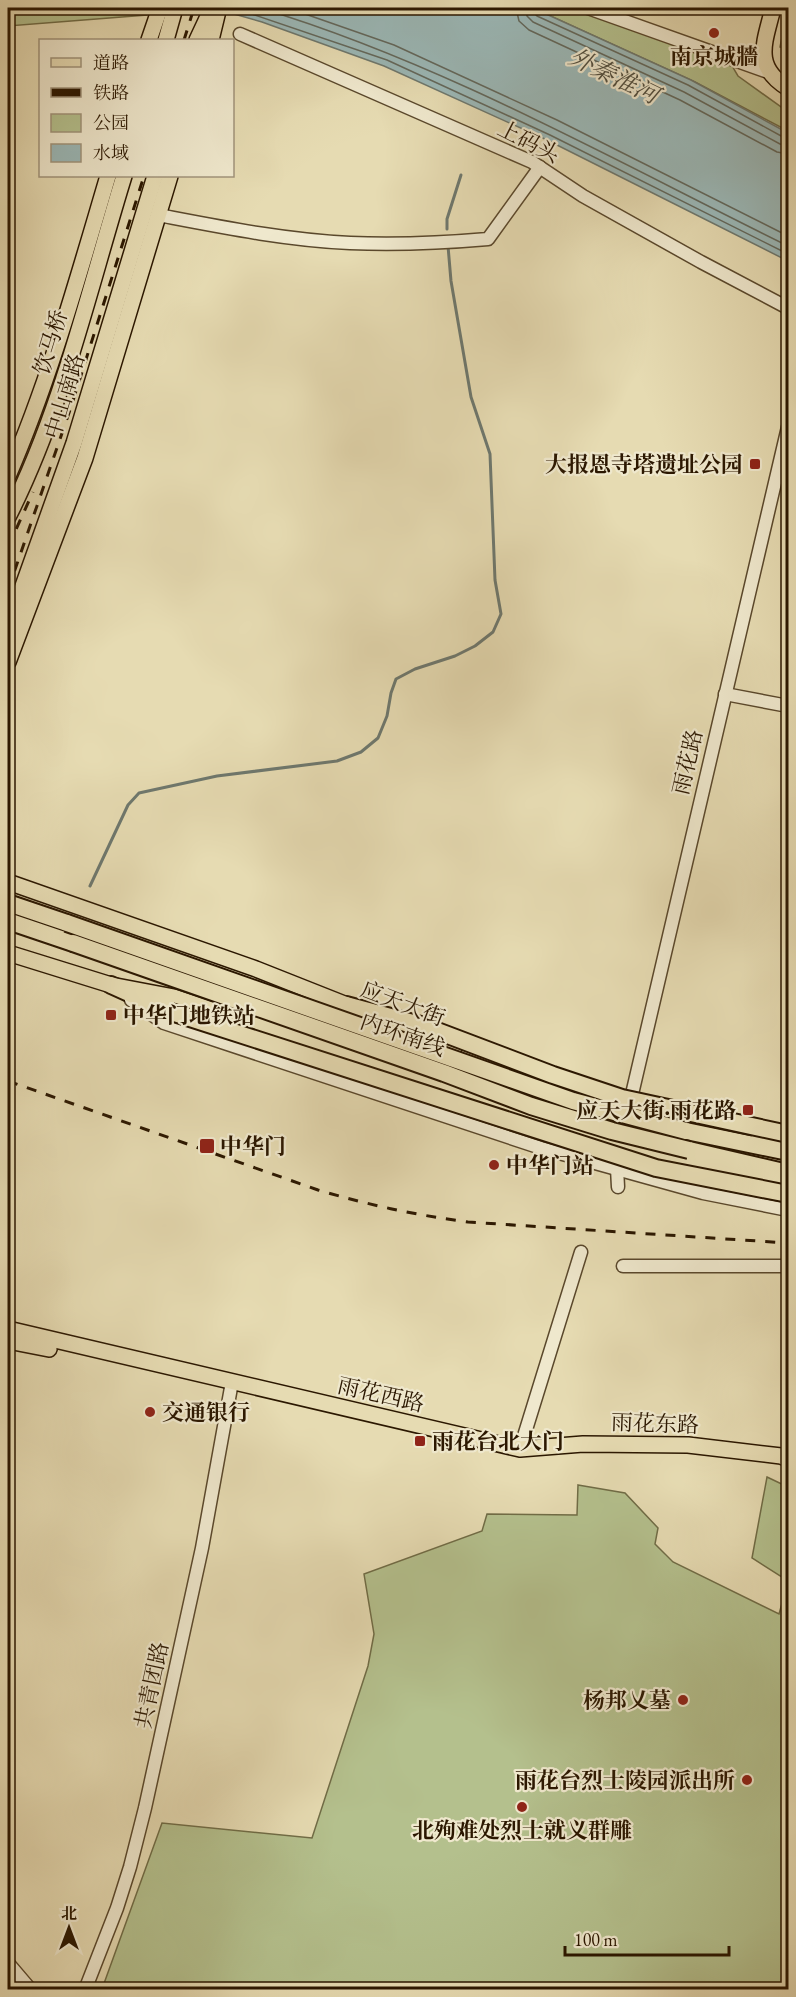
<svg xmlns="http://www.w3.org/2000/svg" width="796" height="1997" font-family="'EB Garamond','Noto Serif SC',serif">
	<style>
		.green { fill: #b4c08d; stroke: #706c46; stroke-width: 1.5 }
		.water { fill: #9bb8b7; stroke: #6e786e; stroke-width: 1.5 }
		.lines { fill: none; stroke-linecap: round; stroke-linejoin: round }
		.shore { stroke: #63685c; stroke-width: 1.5 }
		.stream { stroke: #6e786e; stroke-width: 3 }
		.minor-casing { stroke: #5a482c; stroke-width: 15 }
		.major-casing { stroke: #2b1700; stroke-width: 18 }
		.highway-casing { stroke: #2b1700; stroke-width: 20 }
		.minor { stroke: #efe8cd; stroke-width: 12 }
		.major { stroke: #e6dbb2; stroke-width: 15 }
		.highway { stroke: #e6dbb2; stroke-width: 16 }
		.rail { stroke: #2b1700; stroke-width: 3; stroke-dasharray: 10 10; stroke-linecap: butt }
		.highway-bridge-casing { stroke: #2b1700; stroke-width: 20; stroke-linecap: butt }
		.highway-bridge { stroke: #e6dbb2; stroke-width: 16 }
		.poi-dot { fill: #8f2418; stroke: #efe8cd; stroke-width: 2 }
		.labels { text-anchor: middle; stroke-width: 4.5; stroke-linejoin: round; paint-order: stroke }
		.poi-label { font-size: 22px; font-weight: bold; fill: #2b1700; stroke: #efe8cd; text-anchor: start }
		.street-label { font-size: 22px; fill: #2b1700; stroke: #efe8cd }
		.water-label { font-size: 24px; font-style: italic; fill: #524f40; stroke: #efe8cd }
	</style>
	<rect width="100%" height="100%" fill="#e6dbb2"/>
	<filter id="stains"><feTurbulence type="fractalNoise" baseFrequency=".00333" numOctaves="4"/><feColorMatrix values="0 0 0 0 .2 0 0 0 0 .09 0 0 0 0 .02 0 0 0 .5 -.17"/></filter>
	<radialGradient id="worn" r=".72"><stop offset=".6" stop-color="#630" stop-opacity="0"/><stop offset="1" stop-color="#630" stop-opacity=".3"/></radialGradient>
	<g class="green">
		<polygon points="8,8 149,8 147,15 8,26"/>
		<polygon points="533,8 601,8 731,64 738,76 788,112 788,131 695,82"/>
		<polygon points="788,8 788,50 780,47"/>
		<polygon points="767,1477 788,1487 788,1581 752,1558"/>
		<polygon points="578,1485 625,1493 658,1528 655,1544 673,1562 779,1614 788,1582 788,1989 102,1989 162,1823 312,1838 368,1666 374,1634 364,1574 482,1531 487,1514 577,1515"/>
	</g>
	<polygon class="water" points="213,8 533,8 691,80 788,133 788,261 547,140 384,66 262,22"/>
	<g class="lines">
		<g class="shore">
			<polyline points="234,8 387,60 550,135 788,254"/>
			<path d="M260 8C443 63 617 162 788 246"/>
			<polyline points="288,8 394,45 557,120 788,236"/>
			<polyline points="516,8 519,21 529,30 680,100 777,152 788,154"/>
			<polyline points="525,8 527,16 533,22 684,92 780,144 788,145"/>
			<polyline points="533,8 533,12 537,16 688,85 783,137 788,138"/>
		</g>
		<g class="stream">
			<polyline points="447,229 447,219 461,175"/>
			<polyline points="90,886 128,805 139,793 217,776 337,761 361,752 378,738 387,716 391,693 396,679 415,669 455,656 475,646 493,632 501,614 495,580 490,454 471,397 451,281 448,246"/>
		</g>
		<defs>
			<g id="minor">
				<polyline points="588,8 771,73"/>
				<polyline points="240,34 532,162 583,196 701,262 788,308"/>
				<path d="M158 215C221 227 285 240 350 243 396 245 442 243 488 239L540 167"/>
				<polyline points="725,694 788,706"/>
				<polyline points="131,1000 164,1023 541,1148 703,1193 788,1210"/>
				<polyline points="629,1107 788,427"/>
				<polyline points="616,1149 618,1187"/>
				<polyline points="623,1266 788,1266"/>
				<polyline points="520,1449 581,1252"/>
				<polyline points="8,1963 31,1990"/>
				<polyline points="85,1990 117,1908 130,1867 145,1808 202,1548 232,1382"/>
			</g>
			<g id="major">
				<path d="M773 8C765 42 752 66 788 88"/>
				<polyline points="149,40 160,8"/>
				<polyline points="166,40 175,8"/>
				<polyline points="197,40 212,8"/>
				<polyline points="211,40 218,11"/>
				<path d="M8 476C50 379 78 277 108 176"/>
				<path d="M8 517C62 411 89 289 124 176"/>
				<polyline points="8,628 74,443 155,176"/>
				<polyline points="8,662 85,458 170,176"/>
				<polyline points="8,882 256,969 357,1009"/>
				<polyline points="8,953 111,985 174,997 663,1160 788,1183"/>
				<polyline points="399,1025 455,1046"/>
				<polyline points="759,1136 788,1143"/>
				<polyline points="8,1329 520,1449 583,1444 688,1445 781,1456 788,1459"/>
				<polyline points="8,1341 49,1349"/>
			</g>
			<g id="highway">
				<polyline points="8,903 67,923"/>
				<polyline points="8,921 73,943"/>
				<polyline points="111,985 171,1012"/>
				<polyline points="346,1005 424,1026"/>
				<polyline points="686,1131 788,1152"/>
				<polyline points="689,1150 788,1173"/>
			</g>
		</defs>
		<use href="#minor" class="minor-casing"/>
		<use href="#major" class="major-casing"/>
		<use href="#highway" class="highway-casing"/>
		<use href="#minor" class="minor"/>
		<use href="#major" class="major"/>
		<use href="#highway" class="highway"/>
		<g class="rail">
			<polyline points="184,40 194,8"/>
			<polyline points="8,547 33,492"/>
			<polyline points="8,590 70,410 144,176"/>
			<path d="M8 1081 318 1190C369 1205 415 1215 468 1222L788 1243"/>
		</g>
		<defs>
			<g id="highway-bridge">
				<polyline points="67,923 573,1101 686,1131"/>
				<polyline points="73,943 444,1073 531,1106 612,1131 689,1150"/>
				<polyline points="171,1012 656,1168 788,1194"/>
				<polyline points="424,1026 553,1075 622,1098 788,1134"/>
			</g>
		</defs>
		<use href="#highway-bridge" class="highway-bridge-casing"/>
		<use href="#highway-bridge" class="highway-bridge"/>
	</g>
	<g class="poi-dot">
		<circle cx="714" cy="33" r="6"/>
		<rect x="749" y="458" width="12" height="12" rx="3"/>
		<rect x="105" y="1009" width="12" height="12" rx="3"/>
		<rect x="742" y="1104" width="12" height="12" rx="3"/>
		<rect x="199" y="1138" width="16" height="16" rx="3"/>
		<circle cx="494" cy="1165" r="6"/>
		<circle cx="150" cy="1412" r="6"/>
		<rect x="414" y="1435" width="12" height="12" rx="3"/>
		<circle cx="683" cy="1700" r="6"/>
		<circle cx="747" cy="1780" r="6"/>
		<circle cx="522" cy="1807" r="6"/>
	</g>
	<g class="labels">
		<g class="poi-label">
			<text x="714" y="64" text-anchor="middle">南京城牆</text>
			<text x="743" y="472" text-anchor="end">大报恩寺塔遗址公园</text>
			<text x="123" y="1023">中华门地铁站</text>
			<text x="736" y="1118" text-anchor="end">应天大街·雨花路</text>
			<text x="220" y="1154">中华门</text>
			<text x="506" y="1173">中华门站</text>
			<text x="162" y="1420">交通银行</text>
			<text x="432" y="1449">雨花台北大门</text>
			<text x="671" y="1708" text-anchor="end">杨邦乂墓</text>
			<text x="735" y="1788" text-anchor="end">雨花台烈士陵园派出所</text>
			<text x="522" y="1838" text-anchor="middle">北殉难处烈士就义群雕</text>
		</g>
		<g class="street-label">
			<text transform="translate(529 141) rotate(27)" y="8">上码头</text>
			<text transform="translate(50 342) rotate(-73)" y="8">饮马桥</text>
			<text transform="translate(64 396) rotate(-73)" y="8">中山南路</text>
			<text transform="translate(687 762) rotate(-77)" y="8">雨花路</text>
			<text transform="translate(403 1003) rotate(21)" y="8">应天大街</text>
			<text transform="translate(403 1034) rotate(19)" y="8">内环南线</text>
			<text transform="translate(381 1394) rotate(13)" y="8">雨花西路</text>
			<text transform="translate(655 1423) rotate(2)" y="8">雨花东路</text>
			<text transform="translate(151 1685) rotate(-78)" y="8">共青团路</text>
		</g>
		<g class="water-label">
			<text transform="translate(614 76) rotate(26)" y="8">外秦淮河</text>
		</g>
	</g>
	<rect width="796" height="1997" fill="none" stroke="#e6dbb2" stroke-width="30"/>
	<rect x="9" y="9" width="778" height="1979" fill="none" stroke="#2b1700" stroke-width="3"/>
	<rect x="15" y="15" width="766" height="1967" fill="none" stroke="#2b1700" stroke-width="1.5"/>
	<rect x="39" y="39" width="195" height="138" fill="#efe8cd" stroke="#a1947b" stroke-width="1.5"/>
	<rect x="51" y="58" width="30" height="9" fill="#e6dbb2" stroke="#a1947b" stroke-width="1.5"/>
	<text x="93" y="69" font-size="18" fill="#2b1700">道路</text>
	<rect x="51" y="88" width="30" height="9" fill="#2b1700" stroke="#a1947b" stroke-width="1.5"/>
	<text x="93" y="99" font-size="18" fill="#2b1700">铁路</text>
	<rect x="51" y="114" width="30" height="18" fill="#b4c08d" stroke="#a1947b" stroke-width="1.5"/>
	<text x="93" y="129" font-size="18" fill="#2b1700">公园</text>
	<rect x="51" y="144" width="30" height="18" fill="#9bb8b7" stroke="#a1947b" stroke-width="1.5"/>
	<text x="93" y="159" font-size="18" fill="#2b1700">水域</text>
	<g transform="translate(69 1928)" stroke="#efe8cd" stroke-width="4.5" paint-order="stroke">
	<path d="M0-4.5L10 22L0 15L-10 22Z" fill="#2b1700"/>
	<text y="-9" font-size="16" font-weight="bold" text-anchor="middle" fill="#2b1700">北</text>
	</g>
	<path d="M565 1946v9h164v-9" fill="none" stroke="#2b1700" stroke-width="3"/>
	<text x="574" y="1946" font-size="18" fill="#2b1700" stroke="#efe8cd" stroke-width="4.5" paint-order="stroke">100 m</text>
	<rect width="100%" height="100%" filter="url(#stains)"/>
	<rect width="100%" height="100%" fill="url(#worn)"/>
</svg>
